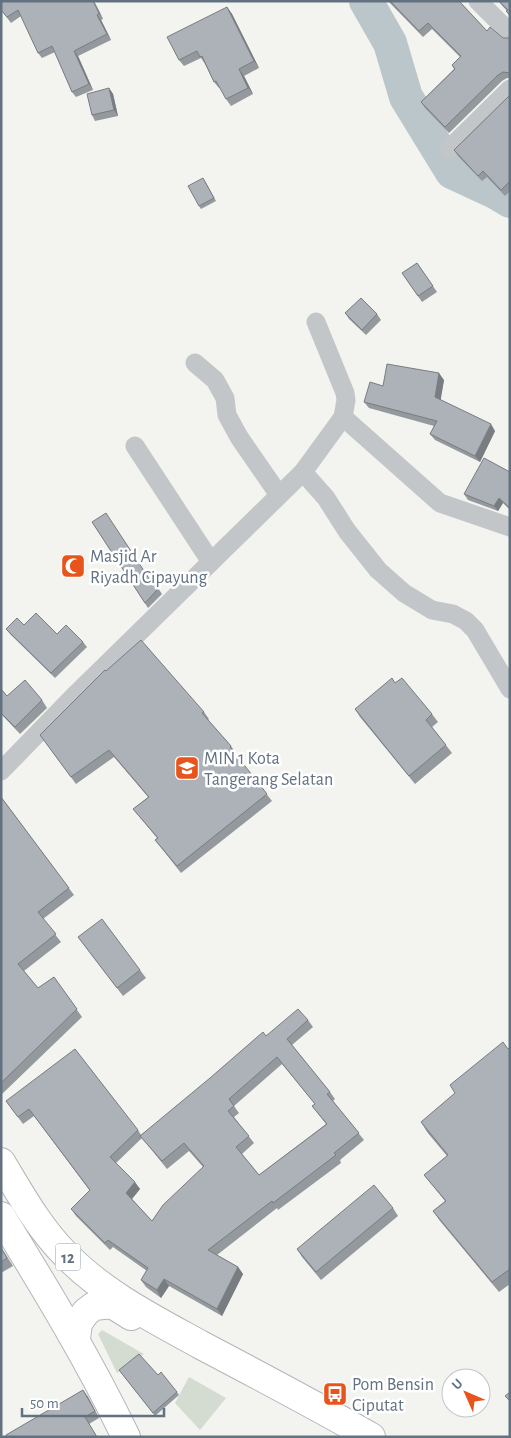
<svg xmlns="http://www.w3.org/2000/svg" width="511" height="1438" font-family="'Alegreya Sans',sans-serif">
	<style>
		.green { fill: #d4dbd0 }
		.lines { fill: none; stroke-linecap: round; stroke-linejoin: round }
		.river { stroke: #bbc6cb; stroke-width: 34 }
		.highway-casing { stroke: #b3b6b9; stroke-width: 30 }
		.minor { stroke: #c3c6c9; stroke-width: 19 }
		.highway { stroke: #fff; stroke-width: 28 }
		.wall { fill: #94999e; fill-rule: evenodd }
		.shaded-wall { fill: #787d81 }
		.building { fill: #acb2b8; stroke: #787d81; fill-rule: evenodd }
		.labels { text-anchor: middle; stroke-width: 5; stroke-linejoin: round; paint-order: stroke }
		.shield { fill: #fff; stroke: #919ca7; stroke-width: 1 }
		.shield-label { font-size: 16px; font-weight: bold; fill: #627281 }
		.poi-label { font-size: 18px; fill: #627281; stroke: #fff; text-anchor: start }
	</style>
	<rect width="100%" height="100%" fill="#f3f4ef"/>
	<g class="green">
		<polygon points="102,1330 144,1354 117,1373 98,1334"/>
		<polygon points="189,1377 226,1398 200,1430 175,1403"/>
	</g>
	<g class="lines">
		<polyline class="river" points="366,1 390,43 406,97 452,172 495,192 510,201"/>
		<defs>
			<g id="highway">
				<path d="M1 1162C21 1195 39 1228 66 1255 104 1294 154 1319 201 1345 258 1375 315 1405 371 1437"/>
				<path d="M1 1216C45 1288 89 1360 126 1437"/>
				<polyline points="76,1339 78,1323 86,1312 94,1306 112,1304 131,1316"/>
			</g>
		</defs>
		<use href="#highway" class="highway-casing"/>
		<g class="minor">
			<polyline points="478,1 510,33"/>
			<polyline points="449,149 510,89"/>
			<polyline points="195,363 215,380 225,398 227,415 239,437 279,495"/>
			<polyline points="343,417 440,503 510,527"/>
			<polyline points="135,446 211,562"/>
			<polyline points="303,472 326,498 347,531 378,570 404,593 432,610 453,614 466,621 475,630 510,689"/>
			<polyline points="1,771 73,697 303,472 343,417 346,400 345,393 316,322"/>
		</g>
		<use href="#highway" class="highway"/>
	</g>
	<g class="wall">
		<polygon points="94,1 103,19 101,20 111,40 78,56 93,90 76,97 72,92 55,52 42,58 38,53 21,16 11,23 1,10"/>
		<polygon points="388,1 459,1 487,31 503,38 510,38 510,78 507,78 502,81 449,133 425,108 421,102 454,69 452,65 460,57 432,29 423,37"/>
		<polygon points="498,1 510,1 510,17 506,11 507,11"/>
		<polygon points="227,7 232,14 259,68 244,76 253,94 231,106 226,99 220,88 219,88 214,82 205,64 201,58 184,66 179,60"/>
		<polygon points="109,88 113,94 118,116 95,121 92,115"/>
		<polygon points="510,95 510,191 505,196 487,177 482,181 458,156 454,150"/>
		<polygon points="205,181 216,201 201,209 199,206"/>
		<polygon points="417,263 437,292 422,302 402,273"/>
		<polygon points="345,313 377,314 381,320 366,335 349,319"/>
		<polygon points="444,380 440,400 495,431 480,462 435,440 430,434 434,426 369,408 364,402 383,386"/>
		<polygon points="510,472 510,510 503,503 498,511 468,500 464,494"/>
		<polygon points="92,522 150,580 152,579 162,594 148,608"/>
		<polygon points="24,625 83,642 87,647 55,678 10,634 6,629"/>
		<polygon points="106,671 204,712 209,719 208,720 231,746 236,753 235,754 272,801 181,873 155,840 157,838 133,809 148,797 114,757 76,784 40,735"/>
		<polygon points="395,683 432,714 438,722 432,727 452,753 415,784 360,717 355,709"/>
		<polygon points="1,689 7,696 42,700 47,708 20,734 2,715 1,716"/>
		<polygon points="1,797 74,895 43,919 61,942 24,971 38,988 54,977 82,1017 2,1094 1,1092"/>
		<polygon points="78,937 140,970 146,978 123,996"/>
		<path d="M308 1020 313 1027 292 1045 330 1092 335 1099 333 1101 364 1140 340 1160 341 1163 278 1210 277 1208 217 1255 238 1267 243 1274 222 1316 169 1286 161 1298 146 1287 141 1280 147 1271 113 1247 110 1250 76 1216 71 1209 90 1191 34 1116 23 1124 6 1101 138 1130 141 1135 266 1036ZM282 1064 315 1104 312 1106 326 1124 259 1175 242 1154 254 1143 234 1117 239 1113 234 1106ZM142 1138 167 1169 189 1151 203 1167 152 1221 132 1199 140 1189 116 1163Z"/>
		<polygon points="510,1048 510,1284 499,1292 440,1221 433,1211 445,1201 424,1175 447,1156 427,1132 421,1122"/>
		<polygon points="393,1208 398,1216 321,1280 302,1257 297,1249"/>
		<polygon points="1,1247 13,1266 1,1273"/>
		<polygon points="119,1370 158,1375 177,1392 179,1395 155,1416"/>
		<polygon points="83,1390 88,1397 99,1418 89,1424 97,1437 7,1437"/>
	</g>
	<g class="shaded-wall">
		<polygon points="94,1 103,19 99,13"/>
		<polygon points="227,7 232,14 259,68 254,61"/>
		<polygon points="97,15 101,20 111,40 107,34"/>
		<polygon points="74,51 78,56 93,90 89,84"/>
		<polygon points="239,69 244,76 253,94 248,88"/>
		<polygon points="109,88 113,94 118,116 114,110"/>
		<polygon points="439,373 444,380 440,404 435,397"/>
		<polygon points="491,424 495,431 480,462 475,456"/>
		<polygon points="499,498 503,503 498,511 494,506"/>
		<polygon points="135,1182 140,1189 131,1200 126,1193"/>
		<polygon points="238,1267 243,1274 222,1316 217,1309"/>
		<polygon points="164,1279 169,1286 161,1298 157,1290"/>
		<polygon points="83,1390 88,1397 99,1418"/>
	</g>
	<g class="building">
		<polygon points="1,1 93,1 99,13 97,15 107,34 74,51 89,84 72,92 52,46 38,53 18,10 7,17 1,10"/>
		<polygon points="390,1 459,1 487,31 490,27 503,38 510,38 510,73 503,72 498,75 445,127 421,102 455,69 452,65 461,56 428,23 419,31"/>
		<polygon points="499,1 510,1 510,15 506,11 508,10"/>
		<polygon points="227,7 254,61 239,69 248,88 226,99 216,81 214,82 202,56 200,57 197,51 179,60 167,37"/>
		<polygon points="109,88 114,110 92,115 87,94"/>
		<polygon points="510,95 510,181 501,190 483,171 478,176 454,150"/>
		<polygon points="203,178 214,198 199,206 188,186"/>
		<polygon points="417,263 433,286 418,296 402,273"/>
		<polygon points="361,298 377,314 362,330 345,313"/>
		<polygon points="387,364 439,373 435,397 491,424 475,456 430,434 437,421 364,402 370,382 383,386"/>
		<polygon points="484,458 510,472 510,508 499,498 494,506 464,494"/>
		<polygon points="106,513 150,580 152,579 158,589 145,603 92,522"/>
		<polygon points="36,613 57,634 66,625 83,642 51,673 6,629 17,618 24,625"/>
		<polygon points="141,640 204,712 202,713 231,746 230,747 267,794 177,866 155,840 158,838 133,809 149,797 109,750 71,777 40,735 105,670 106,671"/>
		<polygon points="392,678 395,683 402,678 432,714 426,720 446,745 409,776 355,709"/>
		<polygon points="25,680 42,700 15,727 1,713 1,689 7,696"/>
		<polygon points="1,797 69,888 38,912 56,934 18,964 38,988 54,977 77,1009 1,1083"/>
		<polygon points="102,919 140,970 117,988 78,937"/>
		<path d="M298 1009 308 1020 287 1039 330 1092 327 1094 359 1133 334 1153 336 1155 273 1203 272 1201 208 1250 238 1267 217 1309 164 1279 157 1290 141 1280 148 1268 108 1240 105 1243 71 1209 90 1190 29 1109 18 1117 6 1101 75 1049 138 1130 110 1157 135 1182 126 1193 152 1221 163 1205 204 1166 184 1143 162 1161 140 1136 210 1078 263 1032 266 1036ZM277 1057 315 1104 312 1106 327 1124 259 1175 236 1147 249 1136 228 1111 234 1106 229 1099Z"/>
		<polygon points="503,1042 508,1049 510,1048 510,1269 492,1282 433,1211 446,1201 424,1175 448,1155 421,1122 455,1093 450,1085"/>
		<polygon points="374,1185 393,1208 316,1272 297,1249"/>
		<polygon points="1,1248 7,1258 1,1262"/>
		<polygon points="139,1354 158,1375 161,1372 177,1392 153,1413 119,1370"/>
		<polygon points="83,1390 95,1411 85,1417 97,1437 7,1437 6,1435"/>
		<polygon points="510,1392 510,1401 505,1396"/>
	</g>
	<defs>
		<symbol id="mosque-square" viewBox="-11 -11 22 22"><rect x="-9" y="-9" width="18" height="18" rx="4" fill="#e7551c" stroke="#fff"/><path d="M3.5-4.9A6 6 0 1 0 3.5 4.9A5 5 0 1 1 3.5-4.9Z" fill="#fff"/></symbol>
		<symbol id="school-square" viewBox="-11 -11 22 22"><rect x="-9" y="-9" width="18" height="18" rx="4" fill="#e7551c" stroke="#fff"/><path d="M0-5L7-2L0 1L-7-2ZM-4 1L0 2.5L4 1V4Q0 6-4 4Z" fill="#fff"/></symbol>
		<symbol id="bus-square" viewBox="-11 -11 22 22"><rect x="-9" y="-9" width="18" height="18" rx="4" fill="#e7551c" stroke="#fff"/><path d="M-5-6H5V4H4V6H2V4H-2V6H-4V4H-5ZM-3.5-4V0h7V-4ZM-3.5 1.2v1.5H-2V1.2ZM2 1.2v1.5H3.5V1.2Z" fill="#fff"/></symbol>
	</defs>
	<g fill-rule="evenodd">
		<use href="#mosque-square" x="59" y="552" width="28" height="28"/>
		<use href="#school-square" x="173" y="754" width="28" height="28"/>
		<use href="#bus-square" x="321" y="1380" width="28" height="28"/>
	</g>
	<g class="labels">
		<rect class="shield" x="55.5" y="1243.5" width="25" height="27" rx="4"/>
		<g class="shield-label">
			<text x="68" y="1263">12</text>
		</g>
		<g class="poi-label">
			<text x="90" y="562">Masjid Ar<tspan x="90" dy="21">Riyadh Cipayung</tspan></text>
			<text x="204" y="764">MIN 1 Kota<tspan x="204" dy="21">Tangerang Selatan</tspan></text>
			<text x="352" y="1390">Pom Bensin<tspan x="352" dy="21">Ciputat</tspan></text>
		</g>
	</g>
	<rect width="511" height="1438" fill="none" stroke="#627281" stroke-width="5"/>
	<g transform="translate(466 1393) rotate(315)"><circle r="24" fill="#ffffff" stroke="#c0c7cd"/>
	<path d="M0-4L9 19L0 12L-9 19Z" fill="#e7551c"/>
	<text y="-8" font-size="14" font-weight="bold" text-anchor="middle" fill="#627281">U</text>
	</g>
	<path d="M22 1408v8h142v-8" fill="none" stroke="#627281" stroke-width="2.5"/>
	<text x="30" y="1408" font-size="15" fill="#627281" stroke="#ffffff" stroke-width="4" paint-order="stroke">50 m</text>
</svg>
